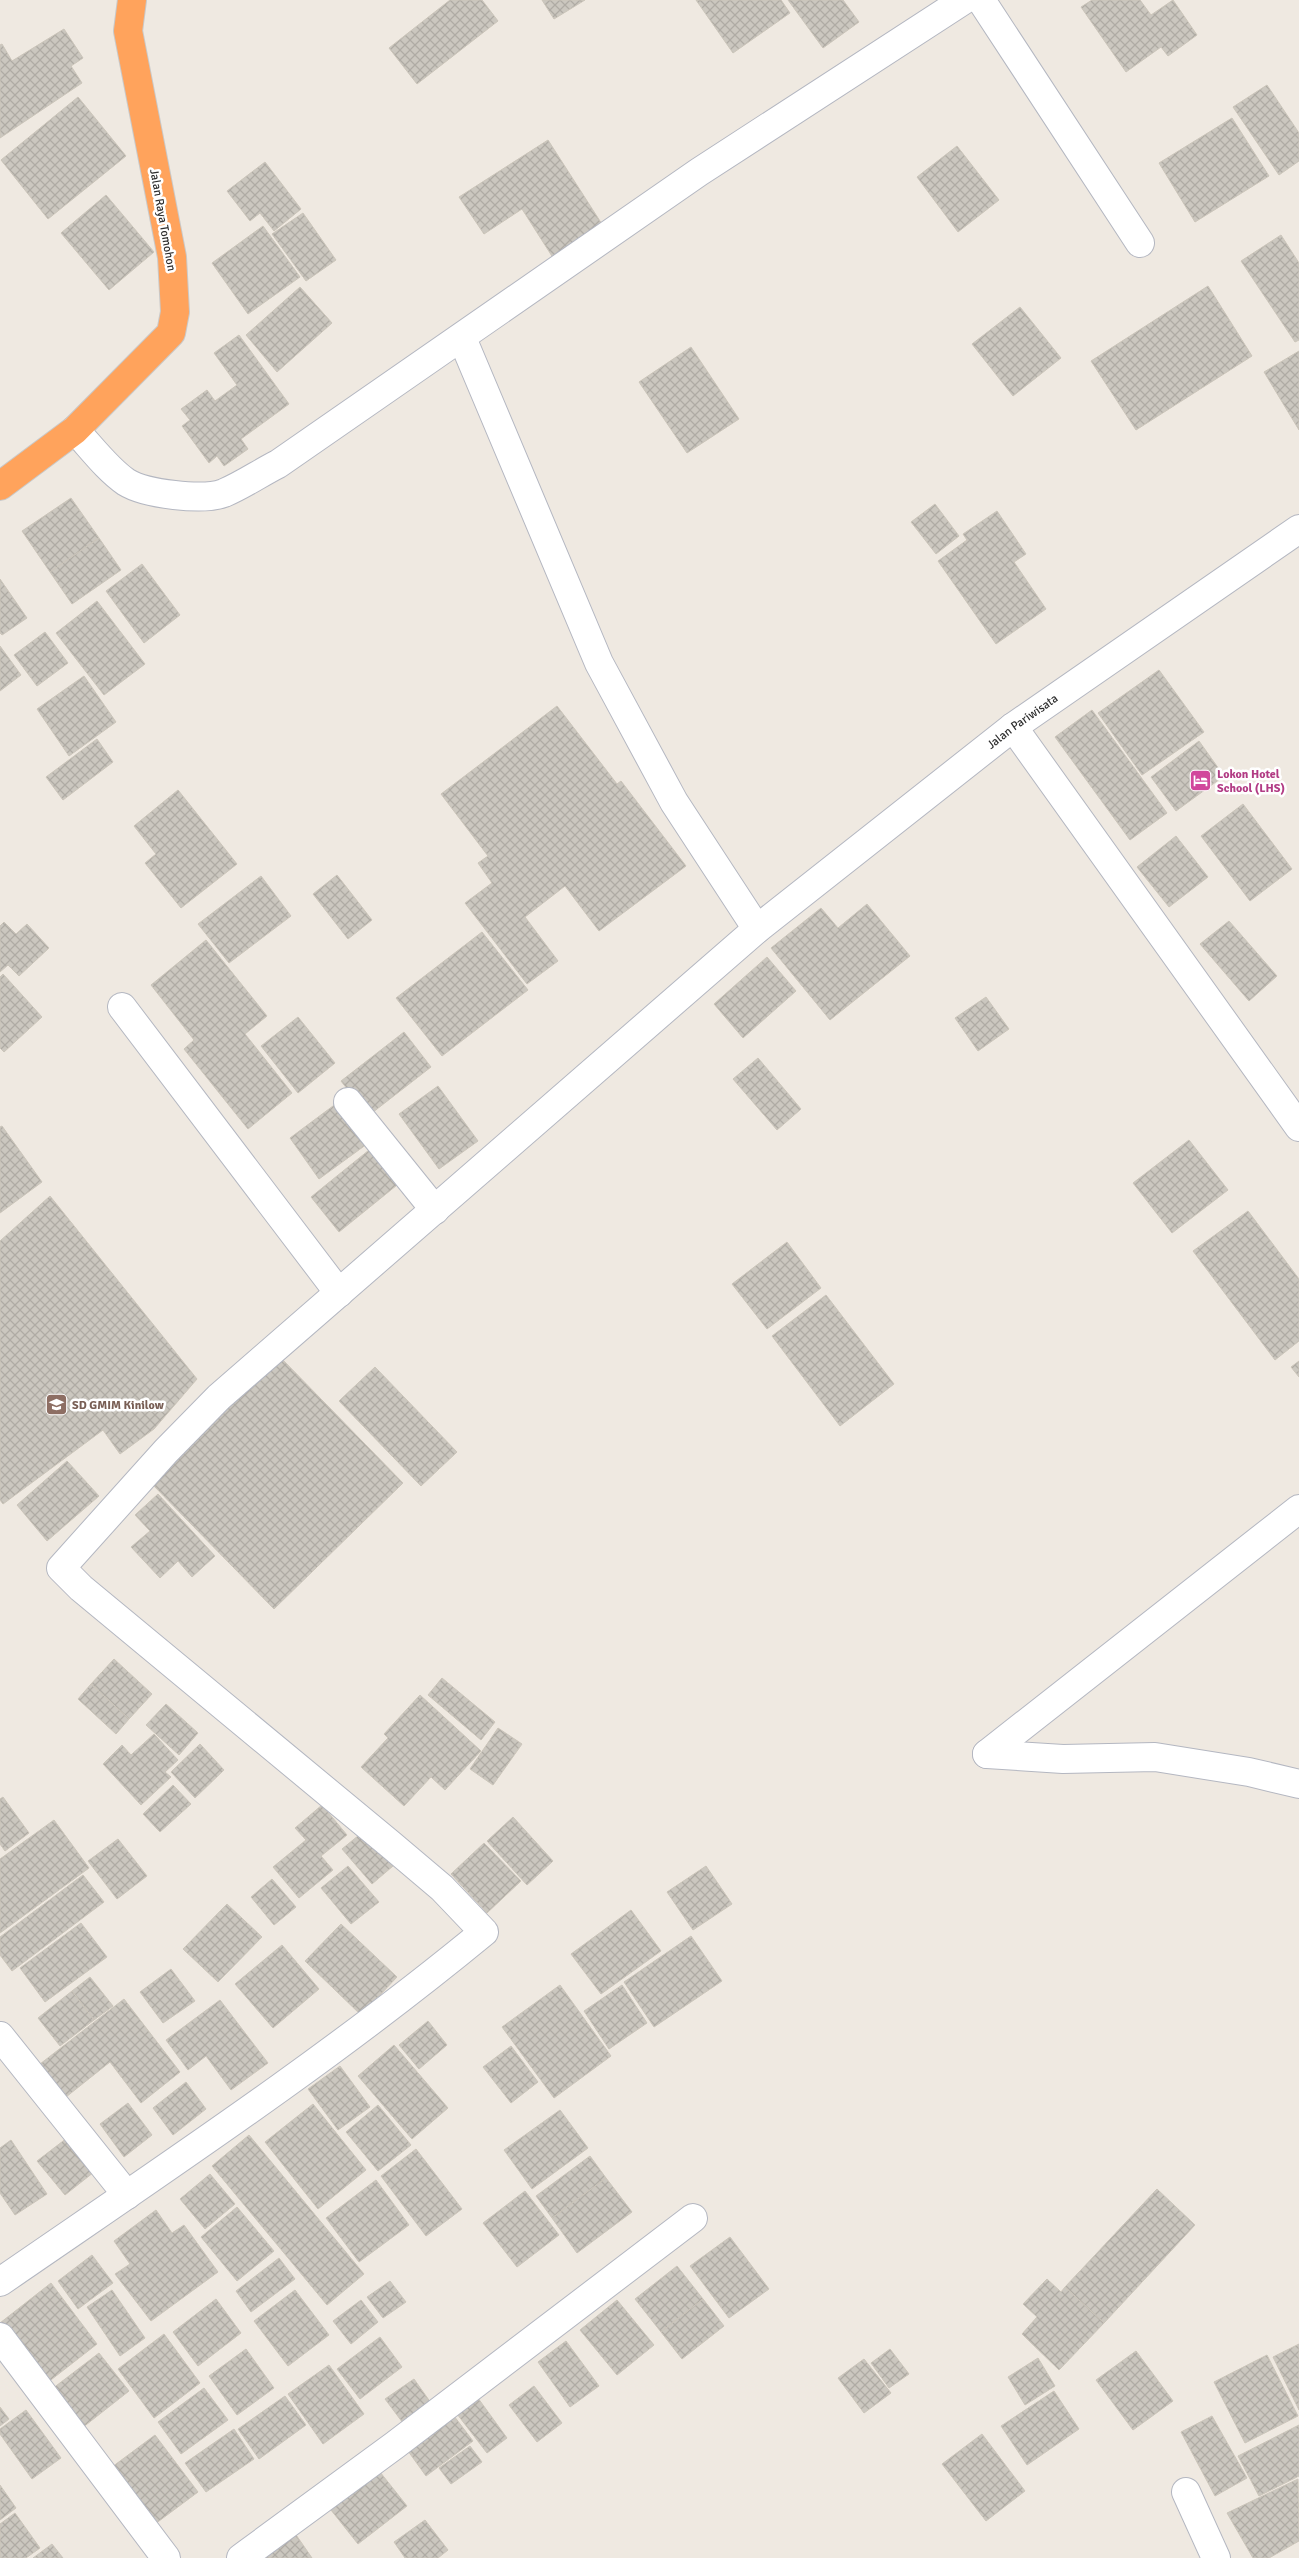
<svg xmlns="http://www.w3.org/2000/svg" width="1299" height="2558" font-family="Signika,sans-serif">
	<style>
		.building { fill: url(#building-cross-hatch); stroke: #cbc5ba }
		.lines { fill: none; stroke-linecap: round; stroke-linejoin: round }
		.minor-casing { stroke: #b4b7c1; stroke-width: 30 }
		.highway-casing { stroke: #c9c9c9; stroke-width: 30 }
		.minor { stroke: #fff; stroke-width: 28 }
		.highway { stroke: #ffa35c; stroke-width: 28 }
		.labels { text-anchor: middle; stroke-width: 5; stroke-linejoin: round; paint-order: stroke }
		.street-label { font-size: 12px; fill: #2e2e2e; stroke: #fff }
		.hotel-label { font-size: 12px; font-weight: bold; fill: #b23c85; stroke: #fff; text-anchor: start }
		.education-label { font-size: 12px; font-weight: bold; fill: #785e54; stroke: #fff; text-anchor: start }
	</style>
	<defs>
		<pattern id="building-cross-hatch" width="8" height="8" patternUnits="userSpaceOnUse" patternTransform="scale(1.25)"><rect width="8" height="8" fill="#cbc7bf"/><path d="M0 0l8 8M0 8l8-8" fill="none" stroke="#afaba4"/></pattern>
	</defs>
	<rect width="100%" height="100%" fill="#efe9e1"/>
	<g class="building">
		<polygon points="450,0 482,0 498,21 417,84 389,48"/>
		<polygon points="542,0 585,0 554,19"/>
		<polygon points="696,0 781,0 790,13 733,53"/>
		<polygon points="788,0 843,0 859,22 823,48"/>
		<polygon points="1092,0 1140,0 1151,15 1173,0 1197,35 1168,56 1161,47 1126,72 1081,7"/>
		<polygon points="64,29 83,58 71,66 82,83 0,138 0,45 2,44 12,61"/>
		<polygon points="1267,85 1299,133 1299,161 1279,175 1233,107"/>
		<polygon points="78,97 126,156 48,219 1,160"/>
		<polygon points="1232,118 1269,176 1195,222 1159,163"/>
		<polygon points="548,140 607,232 557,264 522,209 484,234 459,197"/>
		<polygon points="957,146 999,200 958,232 917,177"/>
		<polygon points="265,162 301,209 274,231 260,213 250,221 227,191"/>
		<polygon points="106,195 154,252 109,290 61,233"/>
		<polygon points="303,213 336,260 306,281 272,234"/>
		<polygon points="263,226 300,277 248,314 212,263"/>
		<polygon points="1281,235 1299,263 1299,340 1295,342 1241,261"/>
		<polygon points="1208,286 1252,356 1136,430 1091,361"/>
		<polygon points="300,287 332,323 277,372 246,335"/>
		<polygon points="1020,307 1061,358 1013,396 972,344"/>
		<polygon points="239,335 289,404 241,439 248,449 224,466 217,456 209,463 182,426 190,420 181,409 207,390 215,401 237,385 214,353"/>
		<polygon points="691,347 739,419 687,453 639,382"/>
		<polygon points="1299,351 1299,430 1264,372"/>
		<polygon points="71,498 99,538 50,572 22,531"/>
		<polygon points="935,504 959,536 936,554 911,522"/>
		<polygon points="997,511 1026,554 1014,562 1046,609 996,644 938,561 967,540 963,534"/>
		<polygon points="99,538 121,570 72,604 50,572"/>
		<polygon points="142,564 180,615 144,643 106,591"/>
		<polygon points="0,579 27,618 2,635 0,633"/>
		<polygon points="97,601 145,664 104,695 56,633"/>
		<polygon points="45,632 68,663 37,686 14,655"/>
		<polygon points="0,646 21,675 0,691"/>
		<polygon points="1159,670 1204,732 1142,775 1098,713"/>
		<polygon points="84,676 116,722 69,756 37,709"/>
		<polygon points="557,706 617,784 621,781 686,866 599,931 565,886 525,917 558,961 527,984 465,903 492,883 478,863 488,856 441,794"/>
		<polygon points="1092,710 1167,813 1130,840 1055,737"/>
		<polygon points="97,739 113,762 63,800 46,777"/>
		<polygon points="1199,741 1224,776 1176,811 1151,777"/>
		<polygon points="178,790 237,864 181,908 145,863 156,854 134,826"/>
		<polygon points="1243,804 1292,869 1250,901 1201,836"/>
		<polygon points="1176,836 1208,877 1169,907 1137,867"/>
		<polygon points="337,875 372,920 348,939 313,894"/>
		<polygon points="261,876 291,916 229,963 198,924"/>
		<polygon points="867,904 910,956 830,1020 771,948 821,908 838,928"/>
		<polygon points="1229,921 1277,976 1249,1001 1200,944"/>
		<polygon points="4,922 16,934 27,924 49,948 19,976 8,965 0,972 0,926"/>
		<polygon points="482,932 528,990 442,1056 396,998"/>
		<polygon points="206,940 267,1016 245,1034 292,1093 248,1129 184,1049 194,1040 151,985"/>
		<polygon points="767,957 796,991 743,1038 714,1004"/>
		<polygon points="3,974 42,1017 4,1052 0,1048 0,977"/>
		<polygon points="986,997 1009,1029 978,1051 955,1018"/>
		<polygon points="298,1017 335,1063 298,1093 261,1046"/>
		<polygon points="404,1032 431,1067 368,1116 341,1081"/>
		<polygon points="758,1058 801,1109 777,1130 733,1079"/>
		<polygon points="438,1086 478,1141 439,1169 399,1114"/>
		<polygon points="337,1103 367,1144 319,1179 290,1138"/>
		<polygon points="2,1126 42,1182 0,1213 0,1127"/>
		<polygon points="1189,1140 1228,1190 1172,1233 1133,1183"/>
		<polygon points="374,1146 402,1181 339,1232 311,1197"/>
		<polygon points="50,1196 197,1379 154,1429 120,1454 103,1430 3,1504 0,1500 0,1241"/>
		<polygon points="1248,1211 1299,1279 1299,1341 1275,1360 1193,1251"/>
		<polygon points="787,1242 821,1288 767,1329 732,1284"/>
		<polygon points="826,1295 894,1384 840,1426 772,1336"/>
		<polygon points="280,1357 403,1483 274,1609 151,1483"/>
		<polygon points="1299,1361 1299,1377 1291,1367"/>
		<polygon points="375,1367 457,1452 421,1486 339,1401"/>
		<polygon points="67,1461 99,1496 47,1541 17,1505"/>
		<polygon points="158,1494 215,1556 192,1577 178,1561 160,1578 131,1547 150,1531 135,1515"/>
		<polygon points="114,1659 152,1694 129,1719 91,1684"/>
		<polygon points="442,1678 495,1722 481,1740 428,1695"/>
		<polygon points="91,1684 129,1719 116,1734 78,1699"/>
		<polygon points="420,1695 481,1751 445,1790 431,1777 404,1806 361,1767 388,1738 384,1734"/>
		<polygon points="166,1704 198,1733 179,1755 146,1725"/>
		<polygon points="498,1728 522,1744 493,1785 470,1769"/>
		<polygon points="154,1734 178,1760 165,1772 171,1777 141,1805 103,1764 122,1745 131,1755"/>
		<polygon points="200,1744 224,1770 195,1798 171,1772"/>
		<polygon points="173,1785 191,1804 160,1832 143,1814"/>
		<polygon points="3,1797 29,1833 5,1851 0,1844 0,1799"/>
		<polygon points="322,1805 347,1835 321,1856 333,1870 299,1898 273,1867 306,1840 295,1828"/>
		<polygon points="513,1817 553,1861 527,1885 487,1841"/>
		<polygon points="54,1820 89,1868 0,1933 0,1859"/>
		<polygon points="364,1831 393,1866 372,1884 342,1849"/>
		<polygon points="118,1839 147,1876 117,1899 88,1861"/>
		<polygon points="484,1843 521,1881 487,1913 451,1874"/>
		<polygon points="348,1866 379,1902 351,1924 321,1888"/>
		<polygon points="706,1866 732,1904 693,1930 667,1892"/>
		<polygon points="83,1875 104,1902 12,1971 0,1955 0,1937"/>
		<polygon points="272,1879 296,1907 274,1925 251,1897"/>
		<polygon points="227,1904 262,1937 218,1982 183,1949"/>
		<polygon points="631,1910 661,1951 601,1994 571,1954"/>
		<polygon points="81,1923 107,1957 45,2002 20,1968"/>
		<polygon points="341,1924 397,1977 361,2015 305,1961"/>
		<polygon points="691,1936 722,1981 654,2027 624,1982"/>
		<polygon points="282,1945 319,1989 273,2028 235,1984"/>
		<polygon points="171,1969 195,2001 163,2023 140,1992"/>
		<polygon points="90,1977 113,2006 94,2020 72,1991"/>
		<polygon points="560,1985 611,2056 554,2098 502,2027"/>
		<polygon points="622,1985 647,2023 609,2049 584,2011"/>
		<polygon points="72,1991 94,2020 60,2046 38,2018"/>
		<polygon points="124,1999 180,2072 141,2103 110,2062 66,2097 40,2064"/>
		<polygon points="220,2000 268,2063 231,2090 206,2056 188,2070 166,2040"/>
		<polygon points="428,2021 447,2045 419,2069 399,2045"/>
		<polygon points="394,2045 448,2108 412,2139 358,2076"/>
		<polygon points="511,2046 538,2082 511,2103 483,2067"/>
		<polygon points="340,2066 370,2107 338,2130 308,2089"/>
		<polygon points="186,2082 206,2109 173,2135 153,2108"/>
		<polygon points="128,2103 152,2135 124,2157 100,2124"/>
		<polygon points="313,2104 366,2170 318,2209 265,2142"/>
		<polygon points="378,2105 411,2145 378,2171 346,2132"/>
		<polygon points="560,2110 588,2148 532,2189 504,2150"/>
		<polygon points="249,2135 364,2274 327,2305 212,2166"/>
		<polygon points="67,2138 94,2172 65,2195 37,2161"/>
		<polygon points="11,2140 47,2194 15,2215 0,2193 0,2148"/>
		<polygon points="416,2149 462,2209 426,2236 381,2176"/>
		<polygon points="590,2156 606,2178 552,2218 536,2196"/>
		<polygon points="210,2174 235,2204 205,2229 180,2199"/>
		<polygon points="606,2178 632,2212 577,2253 552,2218"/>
		<polygon points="376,2180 409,2225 359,2262 326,2218"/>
		<polygon points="1157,2189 1195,2225 1104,2323 1065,2287"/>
		<polygon points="525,2191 559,2235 517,2267 483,2223"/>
		<polygon points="237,2207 274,2251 237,2281 201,2237"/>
		<polygon points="156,2210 172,2233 184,2225 218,2272 151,2321 115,2274 130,2264 114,2241"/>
		<polygon points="730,2237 769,2289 729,2318 690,2266"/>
		<polygon points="92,2255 113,2283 78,2309 58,2281"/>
		<polygon points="279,2258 295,2279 251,2312 236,2291"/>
		<polygon points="677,2266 703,2299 661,2332 635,2299"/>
		<polygon points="1047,2279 1061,2292 1065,2287 1104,2323 1059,2370 1022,2334 1037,2317 1023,2304"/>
		<polygon points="390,2281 406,2302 383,2318 367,2297"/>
		<polygon points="51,2283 97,2344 47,2383 0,2323"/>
		<polygon points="112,2290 145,2338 120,2356 87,2307"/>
		<polygon points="295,2290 329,2335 288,2366 254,2321"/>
		<polygon points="216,2299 241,2333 198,2366 173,2332"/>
		<polygon points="703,2299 724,2326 682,2359 661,2332"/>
		<polygon points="361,2300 378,2322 351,2344 333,2321"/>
		<polygon points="617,2300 654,2345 617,2375 580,2330"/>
		<polygon points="164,2334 200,2383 154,2418 118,2369"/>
		<polygon points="380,2337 402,2367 360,2399 337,2369"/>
		<polygon points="566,2341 599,2386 570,2407 538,2362"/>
		<polygon points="1299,2344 1299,2410 1273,2357"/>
		<polygon points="246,2349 274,2388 237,2415 209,2376"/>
		<polygon points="890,2349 909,2374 889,2388 871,2363"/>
		<polygon points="1136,2351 1173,2401 1133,2430 1096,2380"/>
		<polygon points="99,2353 129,2391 82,2428 52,2389"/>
		<polygon points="1267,2355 1298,2416 1245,2443 1214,2382"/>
		<polygon points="1038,2358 1055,2386 1025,2405 1008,2377"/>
		<polygon points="864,2359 891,2393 864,2413 838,2378"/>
		<polygon points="329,2365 364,2414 323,2444 288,2394"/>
		<polygon points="414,2379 431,2403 403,2423 385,2399"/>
		<polygon points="534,2386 562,2423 537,2442 509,2405"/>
		<polygon points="204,2388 228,2420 181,2454 158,2422"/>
		<polygon points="1054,2391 1079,2429 1027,2465 1001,2426"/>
		<polygon points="475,2394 507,2438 487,2453 454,2410"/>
		<polygon points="285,2396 306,2425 259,2459 238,2429"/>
		<polygon points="0,2407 9,2419 0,2426"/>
		<polygon points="26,2410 61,2458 32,2479 0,2434 0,2429"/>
		<polygon points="454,2416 473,2441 426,2476 408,2451"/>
		<polygon points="1212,2416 1247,2478 1215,2496 1181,2432"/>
		<polygon points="1299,2425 1299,2476 1259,2496 1238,2456"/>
		<polygon points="234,2429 254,2459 206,2492 185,2463"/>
		<polygon points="982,2434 1025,2491 986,2521 942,2464"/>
		<polygon points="155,2435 198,2492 151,2527 108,2470"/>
		<polygon points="470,2446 482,2462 451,2484 439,2468"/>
		<polygon points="376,2467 407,2506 358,2544 327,2505"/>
		<polygon points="1298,2479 1299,2541 1269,2558 1253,2558 1227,2513"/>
		<polygon points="0,2485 16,2508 0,2520"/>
		<polygon points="15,2513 40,2548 26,2558 0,2558 0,2524"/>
		<polygon points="425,2520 448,2550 438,2558 405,2558 394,2542"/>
		<polygon points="292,2529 312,2558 257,2558"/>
		<polygon points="52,2544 63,2558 33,2558"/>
	</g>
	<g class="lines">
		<defs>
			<g id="minor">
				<polyline points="981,0 1140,243"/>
				<polyline points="462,338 599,663 674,802 757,929"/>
				<path d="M75 430C91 447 107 469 126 482 145 494 203 501 224 493 243 485 260 473 278 464L699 172 964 0"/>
				<polyline points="1013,727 1299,1127"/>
				<polyline points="122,1007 339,1293"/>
				<polyline points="348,1102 435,1210"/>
				<polyline points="987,1754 1299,1509"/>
				<polyline points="987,1754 1063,1759 1155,1757 1249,1772 1299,1784"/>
				<polyline points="0,2036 127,2195"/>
				<path id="s1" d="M0 2282C164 2169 330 2059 484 1932L442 1888 390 1844 81 1588 61 1568 166 1451 219 1397 757 929 1013 727 1299 529"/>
				<polyline points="0,2337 166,2558"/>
				<polyline points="1186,2492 1216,2558"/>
				<polyline points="241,2558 395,2445 693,2218"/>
			</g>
			<polyline id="highway" points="0,486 75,430 171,333 175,312 172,257 128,31 132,0"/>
		</defs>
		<use href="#minor" class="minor-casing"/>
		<use href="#highway" class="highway-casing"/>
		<use href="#minor" class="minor"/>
		<use href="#highway" class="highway"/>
	</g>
	<defs>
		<symbol id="hotel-square" viewBox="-11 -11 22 22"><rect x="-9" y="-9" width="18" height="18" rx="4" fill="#d1479c" stroke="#fff"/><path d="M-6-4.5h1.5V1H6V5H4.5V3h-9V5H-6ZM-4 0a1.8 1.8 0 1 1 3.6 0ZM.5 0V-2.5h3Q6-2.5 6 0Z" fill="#fff"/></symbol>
		<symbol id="school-square" viewBox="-11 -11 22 22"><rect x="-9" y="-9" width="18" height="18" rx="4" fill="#8d6e63" stroke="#fff"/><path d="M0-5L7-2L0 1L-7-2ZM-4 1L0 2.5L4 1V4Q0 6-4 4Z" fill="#fff"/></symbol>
	</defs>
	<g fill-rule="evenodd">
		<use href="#hotel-square" x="1188" y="768" width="25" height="25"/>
		<use href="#school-square" x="44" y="1392" width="25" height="25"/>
	</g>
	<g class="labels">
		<g class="street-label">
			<text transform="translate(163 220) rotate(80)" y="4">Jalan Raya Tomohon</text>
			<text dy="4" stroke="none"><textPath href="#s1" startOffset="2439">Jalan Pariwisata</textPath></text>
		</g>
		<g class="hotel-label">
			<text x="1217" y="778">Lokon Hotel<tspan x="1217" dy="14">School (LHS)</tspan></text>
		</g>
		<g class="education-label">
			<text x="72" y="1409">SD GMIM Kinilow</text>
		</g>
	</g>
</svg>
